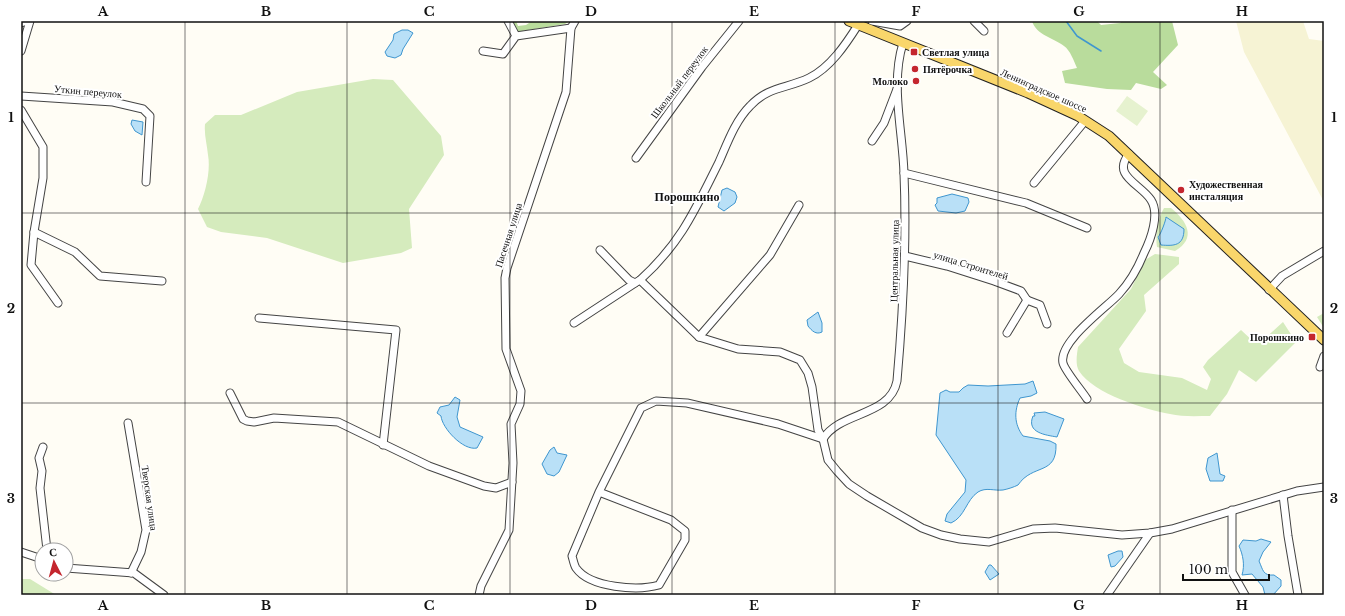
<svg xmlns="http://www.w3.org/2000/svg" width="1345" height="616" font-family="'Libre Baskerville',serif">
<rect width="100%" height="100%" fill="#fffdf5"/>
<polygon fill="#f6f3d4" points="1236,21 1303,21 1309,39 1324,41 1324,202 1244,52"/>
<g fill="#d5ebbd">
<path d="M373,79l20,1 48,56 3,19 -35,54 3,39 -11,5 -58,10 -76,-25 -46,-6 -14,-5 -9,-18c7,-14 13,-38 10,-54 -1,-11 -4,-20 -3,-31l10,-9h26l56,-23z"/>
<path d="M1164,208h7c16,13 26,30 4,43l-18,-4c-2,-11 1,-29 7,-39z"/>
<path d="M1155,254l24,3v7l-35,31 2,16 -27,38 5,14 15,9 43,6 25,12 4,-11 -8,-12 5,-7 33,-30 14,13 7,-2 21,-19 13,20 -40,40 -17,-12 -12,24 -17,22c-13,0 -28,1 -40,-2 -26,-5 -76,-20 -91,-43 -4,-7 -2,-17 -1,-24l53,-58 14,-29z"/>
<polygon points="1324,313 1324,328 1317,317"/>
<polygon points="21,579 30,579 56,595 21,595"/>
</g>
<g fill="#b9dc9c">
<polygon points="510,21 516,21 518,26 526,25 532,21 568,22 565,24 516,32"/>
<path d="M1032,21h65l4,4 19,-2 2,-2h50l6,24 -25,27 14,13 -6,4 -25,-6 -5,7 -24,-1 -42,-6 -3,-12 15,-3c-3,-7 -7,-18 -13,-22 -10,-8 -28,-11 -32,-25z"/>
</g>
<polygon fill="#e6f2cf" points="1127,96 1148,111 1137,126 1116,111"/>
<g fill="#b9e0f7" stroke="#3f96cf">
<polygon points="402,30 408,30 413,33 403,49 401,55 395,58 387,56 385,52 393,40 394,34"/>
<polygon points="132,120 143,122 142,135 135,131 131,124"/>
<polygon points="727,188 735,192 737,197 735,203 724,211 718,207 722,190"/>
<polygon points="952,194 968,198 969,202 965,211 956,213 938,211 935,205 937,203 937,198"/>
<path d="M1166,217l18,12c0,17 -10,17 -23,16l-3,-8c3,-3 8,-17 8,-20z"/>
<path d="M818,312l4,11v9c-6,3 -10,-1 -14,-6l-1,-6z"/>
<path d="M1033,381l4,12 -6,3 -11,2c-6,13 -6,26 3,38l27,5 6,3c1,32 -23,19 -38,41 -4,2 -10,4 -15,5 -9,1 -17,-3 -25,2 -12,8 -13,25 -27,31l-6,-2 2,-7 18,-22 1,-12 -30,-45 4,-42 6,-3 4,2h9l4,-4 5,-3 20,1 37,-2z"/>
<path d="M455,397l5,3 -3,17 3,10 23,10 -6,11c-14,3 -35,-20 -36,-32l-4,-3 3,-6 9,-2z"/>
<path d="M1045,412l19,7 -7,18c-11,-2 -31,-4 -24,-21h2l-1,-3z"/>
<polygon points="554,447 557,453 567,455 559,472 554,476 547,474 542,464 550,450"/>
<polygon points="1217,453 1220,474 1225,476 1223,481 1210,481 1206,469 1208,458"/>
<path d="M1261,539l10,3 -8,10 -4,9c4,9 4,15 15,14l7,5v6l-8,9h-8l-2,-8 -11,-13 -10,1c3,-10 1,-20 -3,-29l4,-6 13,1z"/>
<polygon points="1118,551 1122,551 1123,557 1115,566 1111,567 1108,555"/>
<polygon points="989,565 991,565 999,574 990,580 985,572"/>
</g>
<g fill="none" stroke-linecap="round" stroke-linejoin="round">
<polyline stroke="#3f96cf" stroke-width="1.5" points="1066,21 1077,36 1101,51"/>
<g stroke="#444" stroke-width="9">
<g id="minor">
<polyline points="508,21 516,36"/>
<polyline points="872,21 900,26 907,21"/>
<polyline points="974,21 984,31"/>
<polyline points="21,23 27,21"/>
<polyline points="21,51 30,21"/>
<polyline points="483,51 503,54 516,36 571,28"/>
<polyline points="21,96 113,102 143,109 150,116 146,182"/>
<polyline points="21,110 43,147 43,178 34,232 31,265 58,303"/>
<polyline points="872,141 884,123 897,89"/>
<polyline points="636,158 702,67 739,21"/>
<polyline points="904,173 1026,203 1087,228"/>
<polyline points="1034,183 1085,121"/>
<polyline points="34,232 75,252 100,276 162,281"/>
<polyline points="600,250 629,280 635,283 640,280 699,337 738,349 780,352 800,360 808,373 812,387 818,430 823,439 828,460 837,471 849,484 867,496 922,528 941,535 960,539 989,542 1033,529 1055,528 1122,535 1150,533 1172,529 1297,491 1324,487"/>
<polyline points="905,256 947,266 994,281 1021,291 1027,300"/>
<path d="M640,280c41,-37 55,-70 79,-118 8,-18 16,-41 31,-56 19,-20 36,-17 59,-28 21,-10 37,-34 49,-53"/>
<polyline points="1269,290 1282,276 1324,251"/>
<polyline points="1027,300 1040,305 1047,324"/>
<polyline points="259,318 396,330 383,445"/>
<polyline points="574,323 635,283"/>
<polyline points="1007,333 1027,300"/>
<polyline points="699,337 770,255 799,205"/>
<polyline points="1320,367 1324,356"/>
<polyline points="230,393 243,419 247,421 254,422 274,418 338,422 429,466 484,486 496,488 512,482"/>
<path d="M1087,399c-5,-8 -22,-28 -24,-36 -5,-21 43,-55 56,-69 11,-12 19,-26 25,-41 7,-14 16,-39 7,-53 -10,-16 -40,-24 -22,-46"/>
<polyline points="128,423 146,530 141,552 131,573"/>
<path d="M823,439c17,-28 67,-22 74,-58 6,-69 10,-138 7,-207 -1,-42 -14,-89 -1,-131"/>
<polyline points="43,447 39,458 42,471 40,488 47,550"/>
<path d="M599,492l72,28 14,11v9l-26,45c-21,6 -69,3 -83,-17 -2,-3 -3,-9 -4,-12l27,-64 42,-84 15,-7 31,2 91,21 45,15"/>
<polyline points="1283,495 1288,536 1298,595"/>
<polyline points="1232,510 1232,572 1245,595"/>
<polyline points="21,552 42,559"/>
<polyline points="66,568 134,573 164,595"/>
<polyline points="479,595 481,586 509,530 513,463 511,424 520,404 521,391 506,349 505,278 507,268 566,92 571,28 575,21"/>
<polyline points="1107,595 1150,533"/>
</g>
</g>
<g stroke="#222" stroke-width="11">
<polyline id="major" points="849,21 1028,93 1078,116 1109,136 1324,340"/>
</g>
<use href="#minor" stroke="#fff" stroke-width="7"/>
<use href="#major" stroke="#f9d66b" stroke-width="9"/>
</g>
<path fill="none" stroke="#111" stroke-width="1" stroke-opacity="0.55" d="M185,21v574M347,21v574M510,21v574M672,21v574M835,21v574M998,21v574M1160,21v574M21,213h1303M21,403h1303"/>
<g fill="#c4262e" stroke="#fff" stroke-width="1.5">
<rect x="910" y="48" width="8" height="8" rx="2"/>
<circle cx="915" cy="69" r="4"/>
<circle cx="916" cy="81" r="4"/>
<circle cx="1181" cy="190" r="4"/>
<rect x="1308" y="333" width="8" height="8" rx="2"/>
</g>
<g text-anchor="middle" stroke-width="4" stroke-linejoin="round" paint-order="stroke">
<g font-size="10" font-weight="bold" fill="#111" stroke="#fff" text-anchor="start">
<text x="922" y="56">Светлая улица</text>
<text x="923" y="73">Пятёрочка</text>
<text x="908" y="85" text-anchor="end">Молоко</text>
<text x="1189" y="188">Художественная<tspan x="1189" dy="12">инсталяция</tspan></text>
<text x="1304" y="341" text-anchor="end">Порошкино</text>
</g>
<g font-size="10" fill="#111" stroke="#fff">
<text transform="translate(679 82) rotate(-53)" y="4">Школьный переулок</text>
<text transform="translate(1044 90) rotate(24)" y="4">Ленинградское шоссе</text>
<text transform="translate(88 91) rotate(5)" y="4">Уткин переулок</text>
<text transform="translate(508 235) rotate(-72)" y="4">Пасечная улица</text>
<text transform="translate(894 261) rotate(-89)" y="4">Центральная улица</text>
<text transform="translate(971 265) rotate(17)" y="4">улица Строителей</text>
<text transform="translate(150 498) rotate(82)" y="4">Тверская улица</text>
</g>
<g font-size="12" font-weight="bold" fill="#111" stroke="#fff">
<text x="687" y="201">Порошкино</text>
</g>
</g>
<rect width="1345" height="616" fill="none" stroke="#ffffff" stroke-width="44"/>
<g transform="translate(54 562) rotate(354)"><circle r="19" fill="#ffffff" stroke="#a0a0a0"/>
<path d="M0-3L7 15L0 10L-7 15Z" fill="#c4262e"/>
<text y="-6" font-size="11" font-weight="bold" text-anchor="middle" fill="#111111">С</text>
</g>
<path d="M1183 574v6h86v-6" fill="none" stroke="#111111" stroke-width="2"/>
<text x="1189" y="574" font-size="12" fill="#111111" stroke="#ffffff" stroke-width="3" paint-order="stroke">100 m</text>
<rect x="22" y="22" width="1301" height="572" fill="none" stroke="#111" stroke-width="1.5"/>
<g font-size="13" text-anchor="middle" font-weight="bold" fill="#111">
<text x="103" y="16">A</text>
<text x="266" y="16">B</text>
<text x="429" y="16">C</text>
<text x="591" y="16">D</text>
<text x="754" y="16">E</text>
<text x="916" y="16">F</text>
<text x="1079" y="16">G</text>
<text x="1242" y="16">H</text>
<text x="11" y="122">1</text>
<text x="1334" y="122">1</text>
<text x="11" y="313">2</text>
<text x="1334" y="313">2</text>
<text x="11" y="503">3</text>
<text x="1334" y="503">3</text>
<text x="103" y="610">A</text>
<text x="266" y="610">B</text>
<text x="429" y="610">C</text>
<text x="591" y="610">D</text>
<text x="754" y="610">E</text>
<text x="916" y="610">F</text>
<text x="1079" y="610">G</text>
<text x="1242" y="610">H</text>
</g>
</svg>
